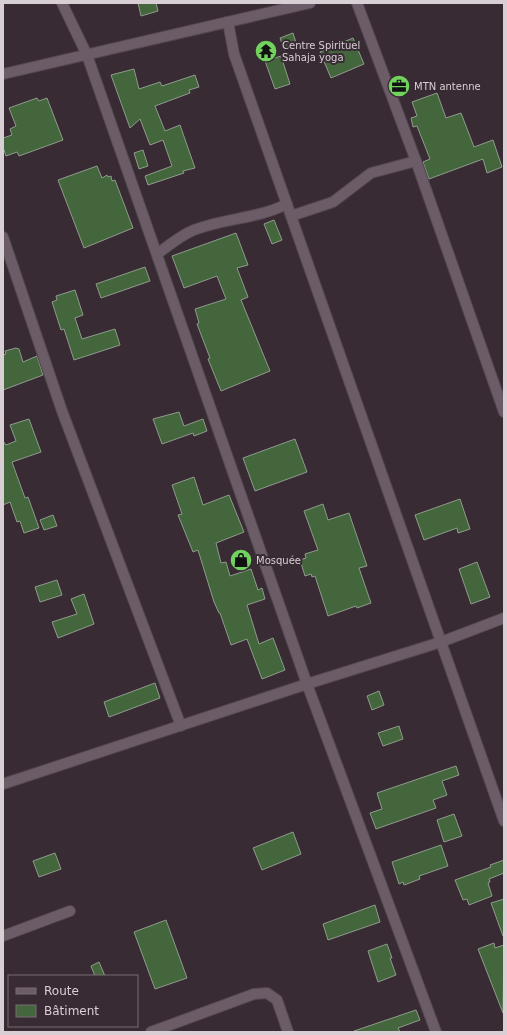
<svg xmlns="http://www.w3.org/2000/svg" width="507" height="1035" font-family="'DejaVu Sans',sans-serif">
<rect width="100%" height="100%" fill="#382b34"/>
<g fill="#44663d" stroke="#8f9b8c">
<polygon points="138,3 156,3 158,11 141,16"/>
<polygon points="293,33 297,46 284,50 280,38"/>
<polygon points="353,38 364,64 331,78 320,52"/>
<polygon points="281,56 290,84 275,89 265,61"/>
<polygon points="134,69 139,89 160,82 162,86 195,75 199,87 189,90 190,93 155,106 165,131 180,125 195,168 183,171 184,173 148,185 145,176 172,166 163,140 150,145 140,119 130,128 111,75"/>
<polygon points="437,93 446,118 461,113 474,147 493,140 502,167 487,173 483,159 429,179 423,162 430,159 417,126 413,127 411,118 417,116 412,102"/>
<polygon points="37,98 39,101 47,98 63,140 19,156 17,152 6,156 3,147 3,138 12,135 10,129 16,126 9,108"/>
<polygon points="143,150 148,166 139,169 134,153"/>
<polygon points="97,166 102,178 107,175 108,177 111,176 112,181 115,180 133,228 84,248 58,180"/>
<polygon points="274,220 282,240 272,244 264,224"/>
<polygon points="236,233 248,265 237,268 248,297 241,300 270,371 221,391 208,359 210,358 197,324 199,323 195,309 226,299 217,276 184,288 172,256"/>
<polygon points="145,267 150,281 101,298 96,284"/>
<polygon points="75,290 83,315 75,318 82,339 115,329 120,345 74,360 64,329 61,330 52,302 57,300 56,296"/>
<polygon points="16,348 19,349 23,362 37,356 43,375 3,390 3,355 6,354 5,351"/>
<polygon points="179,412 184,426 203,419 207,431 194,436 193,433 162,444 153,419"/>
<polygon points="29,419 41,452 12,462 25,498 28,497 39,528 24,533 20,521 17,522 10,502 3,505 3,441 6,445 16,441 10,425"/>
<polygon points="295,439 307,472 255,491 243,458"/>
<polygon points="194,477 203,505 229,495 244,532 216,543 221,563 226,562 230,576 251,569 258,590 262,588 265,599 247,605 259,644 273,638 285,670 262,679 247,639 231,645 220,613 219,613 214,602 198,550 193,552 178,515 182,514 172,485"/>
<polygon points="460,499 470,529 458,533 457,528 424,540 415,515"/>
<polygon points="323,504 328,520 349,513 367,566 359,568 371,603 357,608 356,606 328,616 315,576 312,577 311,574 305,576 300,560 306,558 305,554 318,550 304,511"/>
<polygon points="53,515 57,526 44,530 40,520"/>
<polygon points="477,562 490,597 471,604 459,569"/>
<polygon points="57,580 62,595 40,602 35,587"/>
<polygon points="84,594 94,624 58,638 52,622 77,614 71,599"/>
<polygon points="155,683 160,698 109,717 104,702"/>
<polygon points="379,691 384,705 372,710 367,696"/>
<polygon points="399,726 403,739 383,746 378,733"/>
<polygon points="456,766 459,775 442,781 447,795 433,800 436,808 376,829 370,813 382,809 377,793"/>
<polygon points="454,814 462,836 444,842 437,820"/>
<polygon points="293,832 301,854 262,870 253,848"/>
<polygon points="441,845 448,866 419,876 420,879 404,885 403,882 399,884 392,862"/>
<polygon points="55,853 61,869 39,877 33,861"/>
<polygon points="504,860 504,873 489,879 490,882 488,883 492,896 469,905 467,899 463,900 455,880 491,867 490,865"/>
<polygon points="504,899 504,936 503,936 491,903"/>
<polygon points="375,905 380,922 328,940 323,924"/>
<polygon points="166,920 187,978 155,989 134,932"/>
<polygon points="494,943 495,948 504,945 503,1013 478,949"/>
<polygon points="387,944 392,958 390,958 396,975 378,982 368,951"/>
<polygon points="99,962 105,976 95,976 91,966"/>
<polygon points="416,1010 420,1020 398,1028 400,1032 354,1032 354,1031"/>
</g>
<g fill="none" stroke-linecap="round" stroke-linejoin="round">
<g stroke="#534850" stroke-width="12">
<g id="minor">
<polyline points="62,3 87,55 307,684 441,642 504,618"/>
<polyline points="357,3 416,161"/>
<polyline points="228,22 234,54 504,821"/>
<polyline points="3,74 310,3"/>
<polyline points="291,216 333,202 371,173 416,161 504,412"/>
<polyline points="3,237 62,411 181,726"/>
<path d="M157,254c11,-8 24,-19 37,-24 30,-12 63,-11 93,-26"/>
<polyline points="3,784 307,684 436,1032"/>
<polyline points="3,936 70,911"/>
<polyline points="151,1032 254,994 267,993 277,1000 288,1032"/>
</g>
</g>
<use href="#minor" stroke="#6c5c67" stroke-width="10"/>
</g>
<defs>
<g id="temple-disc" transform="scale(1.15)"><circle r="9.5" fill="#71d25e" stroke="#382b34"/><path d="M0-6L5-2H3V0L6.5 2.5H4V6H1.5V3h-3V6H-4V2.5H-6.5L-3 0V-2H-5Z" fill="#111"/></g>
<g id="office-disc" transform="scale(1.15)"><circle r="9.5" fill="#71d25e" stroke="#382b34"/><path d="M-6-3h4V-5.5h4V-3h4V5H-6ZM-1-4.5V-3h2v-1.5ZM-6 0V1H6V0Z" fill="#111"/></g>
<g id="shop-disc" transform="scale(1.15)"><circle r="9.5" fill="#71d25e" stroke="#382b34"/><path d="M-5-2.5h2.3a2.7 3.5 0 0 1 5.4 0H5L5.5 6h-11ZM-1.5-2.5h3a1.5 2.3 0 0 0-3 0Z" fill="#111"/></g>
</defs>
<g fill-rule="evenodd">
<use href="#temple-disc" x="266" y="51"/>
<use href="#office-disc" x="399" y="86"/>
<use href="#shop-disc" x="241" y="560"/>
</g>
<g text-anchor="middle" stroke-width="4" stroke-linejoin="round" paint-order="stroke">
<g font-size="10" fill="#d8cfd5" stroke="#382b34" text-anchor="start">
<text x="282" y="49">Centre Spirituel<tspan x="282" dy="12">Sahaja yoga</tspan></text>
<text x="414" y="90">MTN antenne</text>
<text x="256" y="564">Mosquée</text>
</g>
</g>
<rect width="507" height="1035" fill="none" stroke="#d8cfd5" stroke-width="8"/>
<rect x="8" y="975" width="130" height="52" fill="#382b34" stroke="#786d74"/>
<rect x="16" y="988" width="20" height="6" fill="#6c5c67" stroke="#786d74"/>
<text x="44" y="995" font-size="12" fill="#d8cfd5">Route</text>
<rect x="16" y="1005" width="20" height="12" fill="#44663d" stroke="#786d74"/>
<text x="44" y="1015" font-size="12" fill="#d8cfd5">Bâtiment</text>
</svg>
